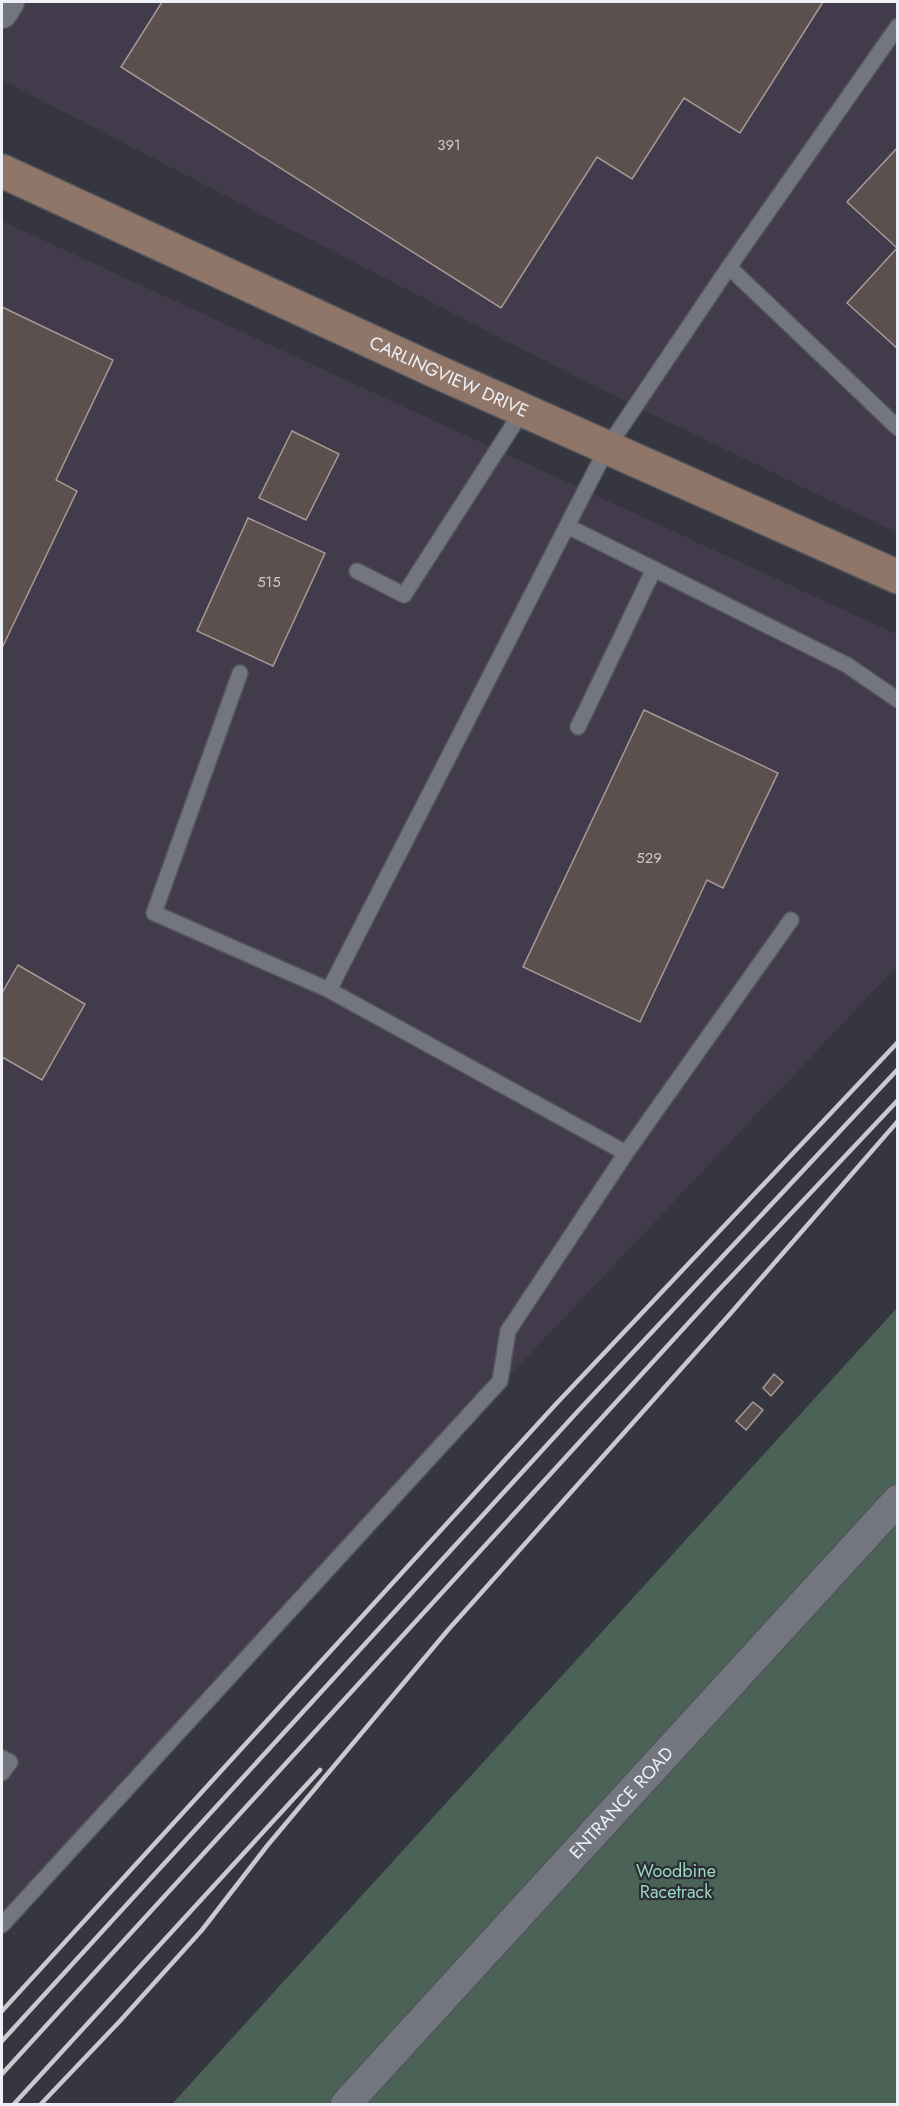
<svg xmlns="http://www.w3.org/2000/svg" width="899" height="2106" font-family="Jost,sans-serif">
<rect width="100%" height="100%" fill="#35363f"/>
<g fill="#423b4c">
<polygon points="2,2 897,2 897,533 574,376 2,80"/>
<polygon points="2,221 898,635 897,966 2,1912"/>
</g>
<polygon fill="#4b6257" points="897,1308 897,2104 172,2104"/>
<g fill="#5c504e" stroke="#a69996" stroke-width="1.5">
<polygon points="162,2 823,2 740,133 684,98 632,179 597,157 501,308 121,67"/>
<polygon points="898,147 898,349 847,303 897,248 847,202"/>
<polygon points="2,307 113,360 56,480 77,491 2,648"/>
<polygon points="292,431 339,454 306,520 259,498"/>
<polygon points="248,518 325,553 273,666 197,631"/>
<polygon points="644,710 778,773 723,888 707,880 640,1022 523,967"/>
<polygon points="18,965 85,1004 42,1080 2,1057 2,993"/>
<polygon points="774,1374 783,1382 771,1396 763,1388"/>
<polygon points="753,1402 763,1410 746,1430 736,1421"/>
</g>
<g fill="none" stroke-linecap="round" stroke-linejoin="round">
<g stroke="#53555c" stroke-width="18">
<g id="lane">
<polyline points="729,267 898,428"/>
<polyline points="567,526 847,665 898,700"/>
<polyline points="357,571 404,595 523,410"/>
<polyline points="240,673 154,913 329,990 607,448 729,267 898,26"/>
<polyline points="578,727 654,569"/>
<polyline points="329,990 626,1153 791,920"/>
<polyline points="2,1758 10,1762 2,1773"/>
<polyline points="2,1925 500,1381 508,1331 626,1153"/>
</g>
</g>
<g stroke="#53555c" stroke-width="33">
<g id="street">
<polyline points="2,13 9,2"/>
<path id="s1" d="M346,2104l552,-604"/>
</g>
</g>
<g stroke="#53555c" stroke-width="36">
<g id="secondary">
<path id="s2" d="M2,171l431,199 465,207"/>
</g>
</g>
<use href="#lane" stroke="#73757f" stroke-width="15"/>
<use href="#street" stroke="#73757f" stroke-width="30"/>
<use href="#secondary" stroke="#8f7669" stroke-width="33"/>
<g stroke="#c9cad0" stroke-width="4.5">
<polyline points="2,2011 556,1404 898,1042"/>
<polyline points="2,2041 579,1410 898,1069"/>
<polyline points="2,2074 715,1294 898,1100"/>
<polyline points="14,2104 320,1770"/>
<polyline points="41,2104 120,2021 202,1930 267,1846 448,1630 730,1314 898,1121"/>
</g>
</g>
<g text-anchor="middle" stroke-width="4.5" stroke-linejoin="round" paint-order="stroke">
<g font-size="15" fill="#cac8cc">
<text x="449" y="150">391</text>
<text x="269" y="587">515</text>
<text x="649" y="863">529</text>
</g>
<g font-size="18" fill="#eff0f6" stroke="#2b2c35">
<text dy="6" stroke="none"><textPath href="#s2" startOffset="492">CARLINGVIEW DRIVE</textPath></text>
<text dy="6" stroke="none"><textPath href="#s1" startOffset="408">ENTRANCE ROAD</textPath></text>
</g>
<g font-size="18" fill="#9bd7bc" stroke="#2b2c35">
<text x="676" y="1877">Woodbine<tspan x="676" dy="21">Racetrack</tspan></text>
</g>
</g>
<rect width="899" height="2106" fill="none" stroke="#eff0f6" stroke-width="6"/>
</svg>
